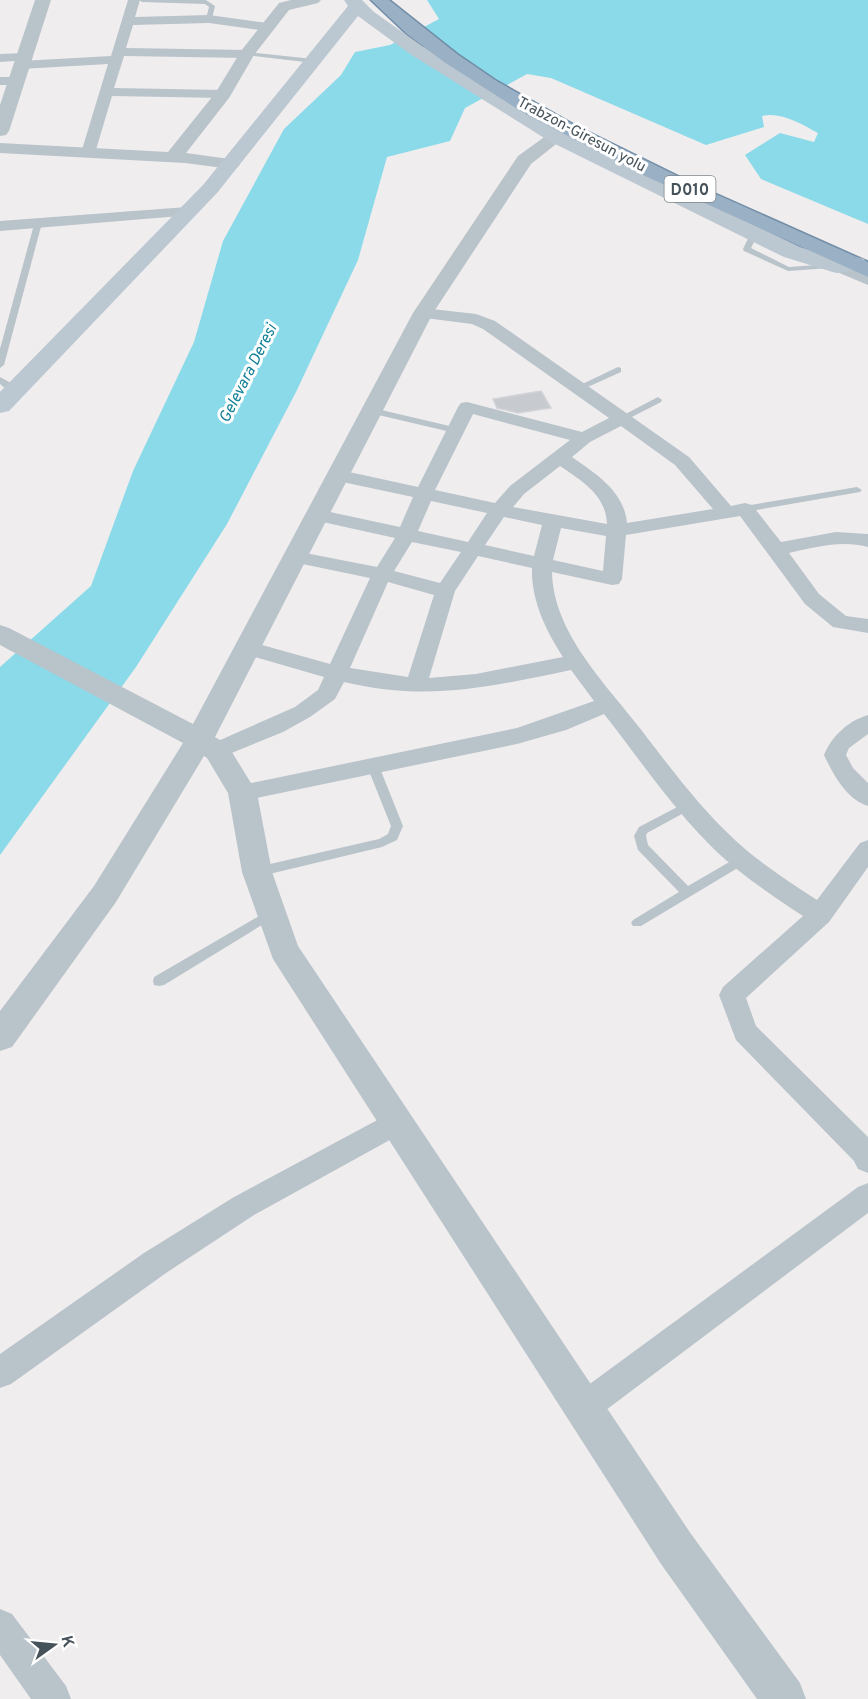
<svg xmlns="http://www.w3.org/2000/svg" width="868" height="1699" font-family="Overpass,sans-serif">
<rect width="100%" height="100%" fill="#f0edee"/>
<path fill="#8adae9" d="M427,0h441v224l-107,-45 -16,-24 35,-22 34,9 4,-9c-16,-9 -38,-22 -56,-17l2,11 -58,18 -155,-67 -24,-4 -62,34 -15,33 -63,16 -29,103 -62,132 -69,132 -91,143 -136,188v-188l91,-81 42,-115 61,-129 29,-101 61,-112 57,-54 14,-23 35,-7 49,-26z"/>
<polygon fill="#c7cbd0" stroke="#d2d4d9" stroke-width="1.5" points="541,391 551,408 518,413 497,408 493,399"/>
<g fill="none" stroke-linecap="round" stroke-linejoin="round">
<g stroke="#718da7" stroke-width="3">
<polygon id="trunk" points="371,0 389,0 457,54 495,80 576,126 700,187 868,262 868,277 645,176 522,112 444,62 407,34"/>
</g>
<g fill="#b9c3ca" fill-rule="evenodd">
<polygon points="139,0 206,0 215,6 212,19 209,21 206,19 209,7 205,4 142,2"/>
<polygon points="247,52 313,59 316,61 313,63 245,55 244,54"/>
<polygon points="35,221 42,223 4,365 0,368 0,349"/>
<polygon points="751,232 758,234 751,248 789,267 830,264 834,266 830,268 788,271 744,251 743,249"/>
<polygon points="618,367 621,368 621,372 581,390 578,391 574,388"/>
<polygon points="0,377 22,389 18,392 6,389 0,384"/>
<polygon points="658,397 662,400 661,402 624,421 621,422 616,419"/>
<polygon points="373,408 458,428 460,430 455,433 370,413 370,409"/>
<polygon points="857,487 862,490 860,492 745,512 740,509 745,506"/>
<polygon points="373,762 379,766 403,826 397,840 382,847 257,877 253,875 251,872 253,869 257,867 379,839 388,834 391,826 367,766"/>
<polygon points="687,802 691,803 693,806 691,809 647,833 646,836 648,845 688,886 738,857 746,857 748,860 746,863 641,926 633,926 631,923 633,920 679,892 638,850 634,836 639,827"/>
<polygon points="271,909 275,911 277,914 275,917 164,985 159,986 154,985 153,981 154,977"/>
</g>
<g fill="#b9c3ca" fill-rule="evenodd">
<polygon points="128,0 140,0 135,17 209,15 267,23 273,27 267,31 209,23 133,25 126,48 247,50 253,54 247,58 124,56 114,88 223,90 230,94 223,98 112,96 95,153 88,157 83,156 81,153 108,64 21,69 14,65 21,61 111,56"/>
<polygon points="24,53 29,54 31,57 29,60 0,62 0,54"/>
<polygon points="0,77 17,77 24,81 17,85 0,85"/>
<polygon points="187,207 195,212 192,215 0,231 0,221"/>
<polygon points="836,261 868,274 868,285 830,269 828,266"/>
<path d="M423,308l53,6 19,7 194,136 42,49 14,-3 7,2 29,37 55,-10 32,2v13c-27,-7 -52,0 -79,6l30,41 27,22 22,3v14l-35,-6 -28,-23 -65,-88 -114,19 -4,44 -3,5 -7,1 -60,-13c1,60 53,111 87,155 30,39 60,80 97,114 25,23 53,41 81,59l43,-57 8,-3v27l-39,55 -83,76 10,28 112,111v36l-10,-4 -4,-8 -118,-121 -17,-45 4,-8 80,-71c-30,-20 -59,-39 -85,-63 -43,-41 -77,-92 -114,-139l-38,16 -49,14 -275,57 -8,-2 -4,-6 4,-6 8,-2 275,-57 77,-27 -23,-31c-82,17 -144,32 -227,12l-9,17 -25,18 -27,15 -66,27 -8,-2 -3,-6 3,-6 86,-38 23,-17 6,-13 -83,-24 -4,-5 4,-5 7,-2 82,23 40,-86 -82,-17 -3,-4 3,-4 7,-2 82,16 18,-29 -86,-19 -3,-4 3,-4 7,-2 84,18 13,-30 -80,-17 -2,-4 2,-4 7,-2 78,17 40,-80 3,-4 6,-1 115,30 27,-14 -126,-89 -11,-5 -55,-7 -2,-4 2,-4zM473,414l97,26 -60,46 -15,17 -60,-13zM621,426l54,39 38,44 -86,14c-3,-32 -31,-49 -55,-66l18,-15zM560,466c22,15 46,29 47,58l-94,-17 11,-13zM431,501l56,12 -19,29 -50,-11zM504,517l38,8 -8,31 -49,-11zM561,528l45,8 -3,35 -50,-11zM412,542l49,10 -21,31 -46,-12zM478,556l54,12c-1,32 14,63 31,89l-87,17 -47,4 26,-87zM388,582l46,13 -26,82 -58,-9z"/>
<path d="M868,715v19l-19,14 -3,7 7,13 15,15v23c-22,-7 -35,-32 -44,-51 8,-19 24,-34 44,-40z"/>
<polygon points="396,1110 406,1113 410,1122 406,1131 254,1215 166,1273 11,1384 0,1388 0,1354 144,1253 234,1197"/>
<polygon points="868,1183 868,1213 594,1419 583,1424 572,1419 567,1408 572,1397 858,1187"/>
<polygon points="0,1609 12,1614 66,1686 71,1699 31,1699 0,1655"/>
</g>
<g fill="#b9c3ca" fill-rule="evenodd">
<polygon points="35,0 51,0 9,131 6,135 0,136 0,105"/>
<polygon points="291,0 321,0 318,3 289,10 254,55 229,98 186,153 237,160 240,164 237,168 231,169 185,163 0,153 0,143 168,152 216,92 241,51 279,3"/>
<polygon points="556,132 562,133 565,137 531,164 433,313 215,737 227,744 257,793 272,872 298,946 691,1534 800,1683 806,1699 757,1699 661,1564 273,959 242,872 228,793 207,758 204,756 116,902 12,1047 0,1051 0,1011 94,886 183,743 0,645 0,625 9,628 193,724 413,313 518,156 550,133"/>
</g>
<polygon fill="#bbc7d1" fill-rule="evenodd" points="344,0 362,0 374,12 422,46 563,133 800,247 837,259 856,257 864,259 867,264 864,269 836,273 784,257 549,141 410,54 358,16 217,193 9,411 0,413 0,392 203,185 348,6"/>
<use href="#trunk" fill="#9ab0c4" fill-rule="evenodd"/>
</g>
<g text-anchor="middle" stroke-width="6" stroke-linejoin="round" paint-order="stroke">
<g font-size="15" fill="#46525a" stroke="#fff">
<text transform="translate(582 134) rotate(28)" y="5">Trabzon-Giresun yolu</text>
</g>
<rect fill="#fff" stroke="#7e868c" stroke-width="1.5" x="664.5" y="176" width="51" height="26" rx="4.5"/>
<g font-size="16" font-weight="bold" fill="#46525a">
<text x="690" y="195">D010</text>
</g>
<g font-size="16" font-style="italic" fill="#0f7f95" stroke="#fff">
<text transform="translate(247 373) rotate(-63)" y="6">Gelevara Deresi</text>
</g>
</g>
<g transform="translate(54 1645) rotate(75)" stroke="#ffffff" stroke-width="4.5" paint-order="stroke">
<path d="M0-4.5L10 22L0 15L-10 22Z" fill="#46525a"/>
<text y="-9" font-size="16" font-weight="bold" text-anchor="middle" fill="#46525a">K</text>
</g>
</svg>
